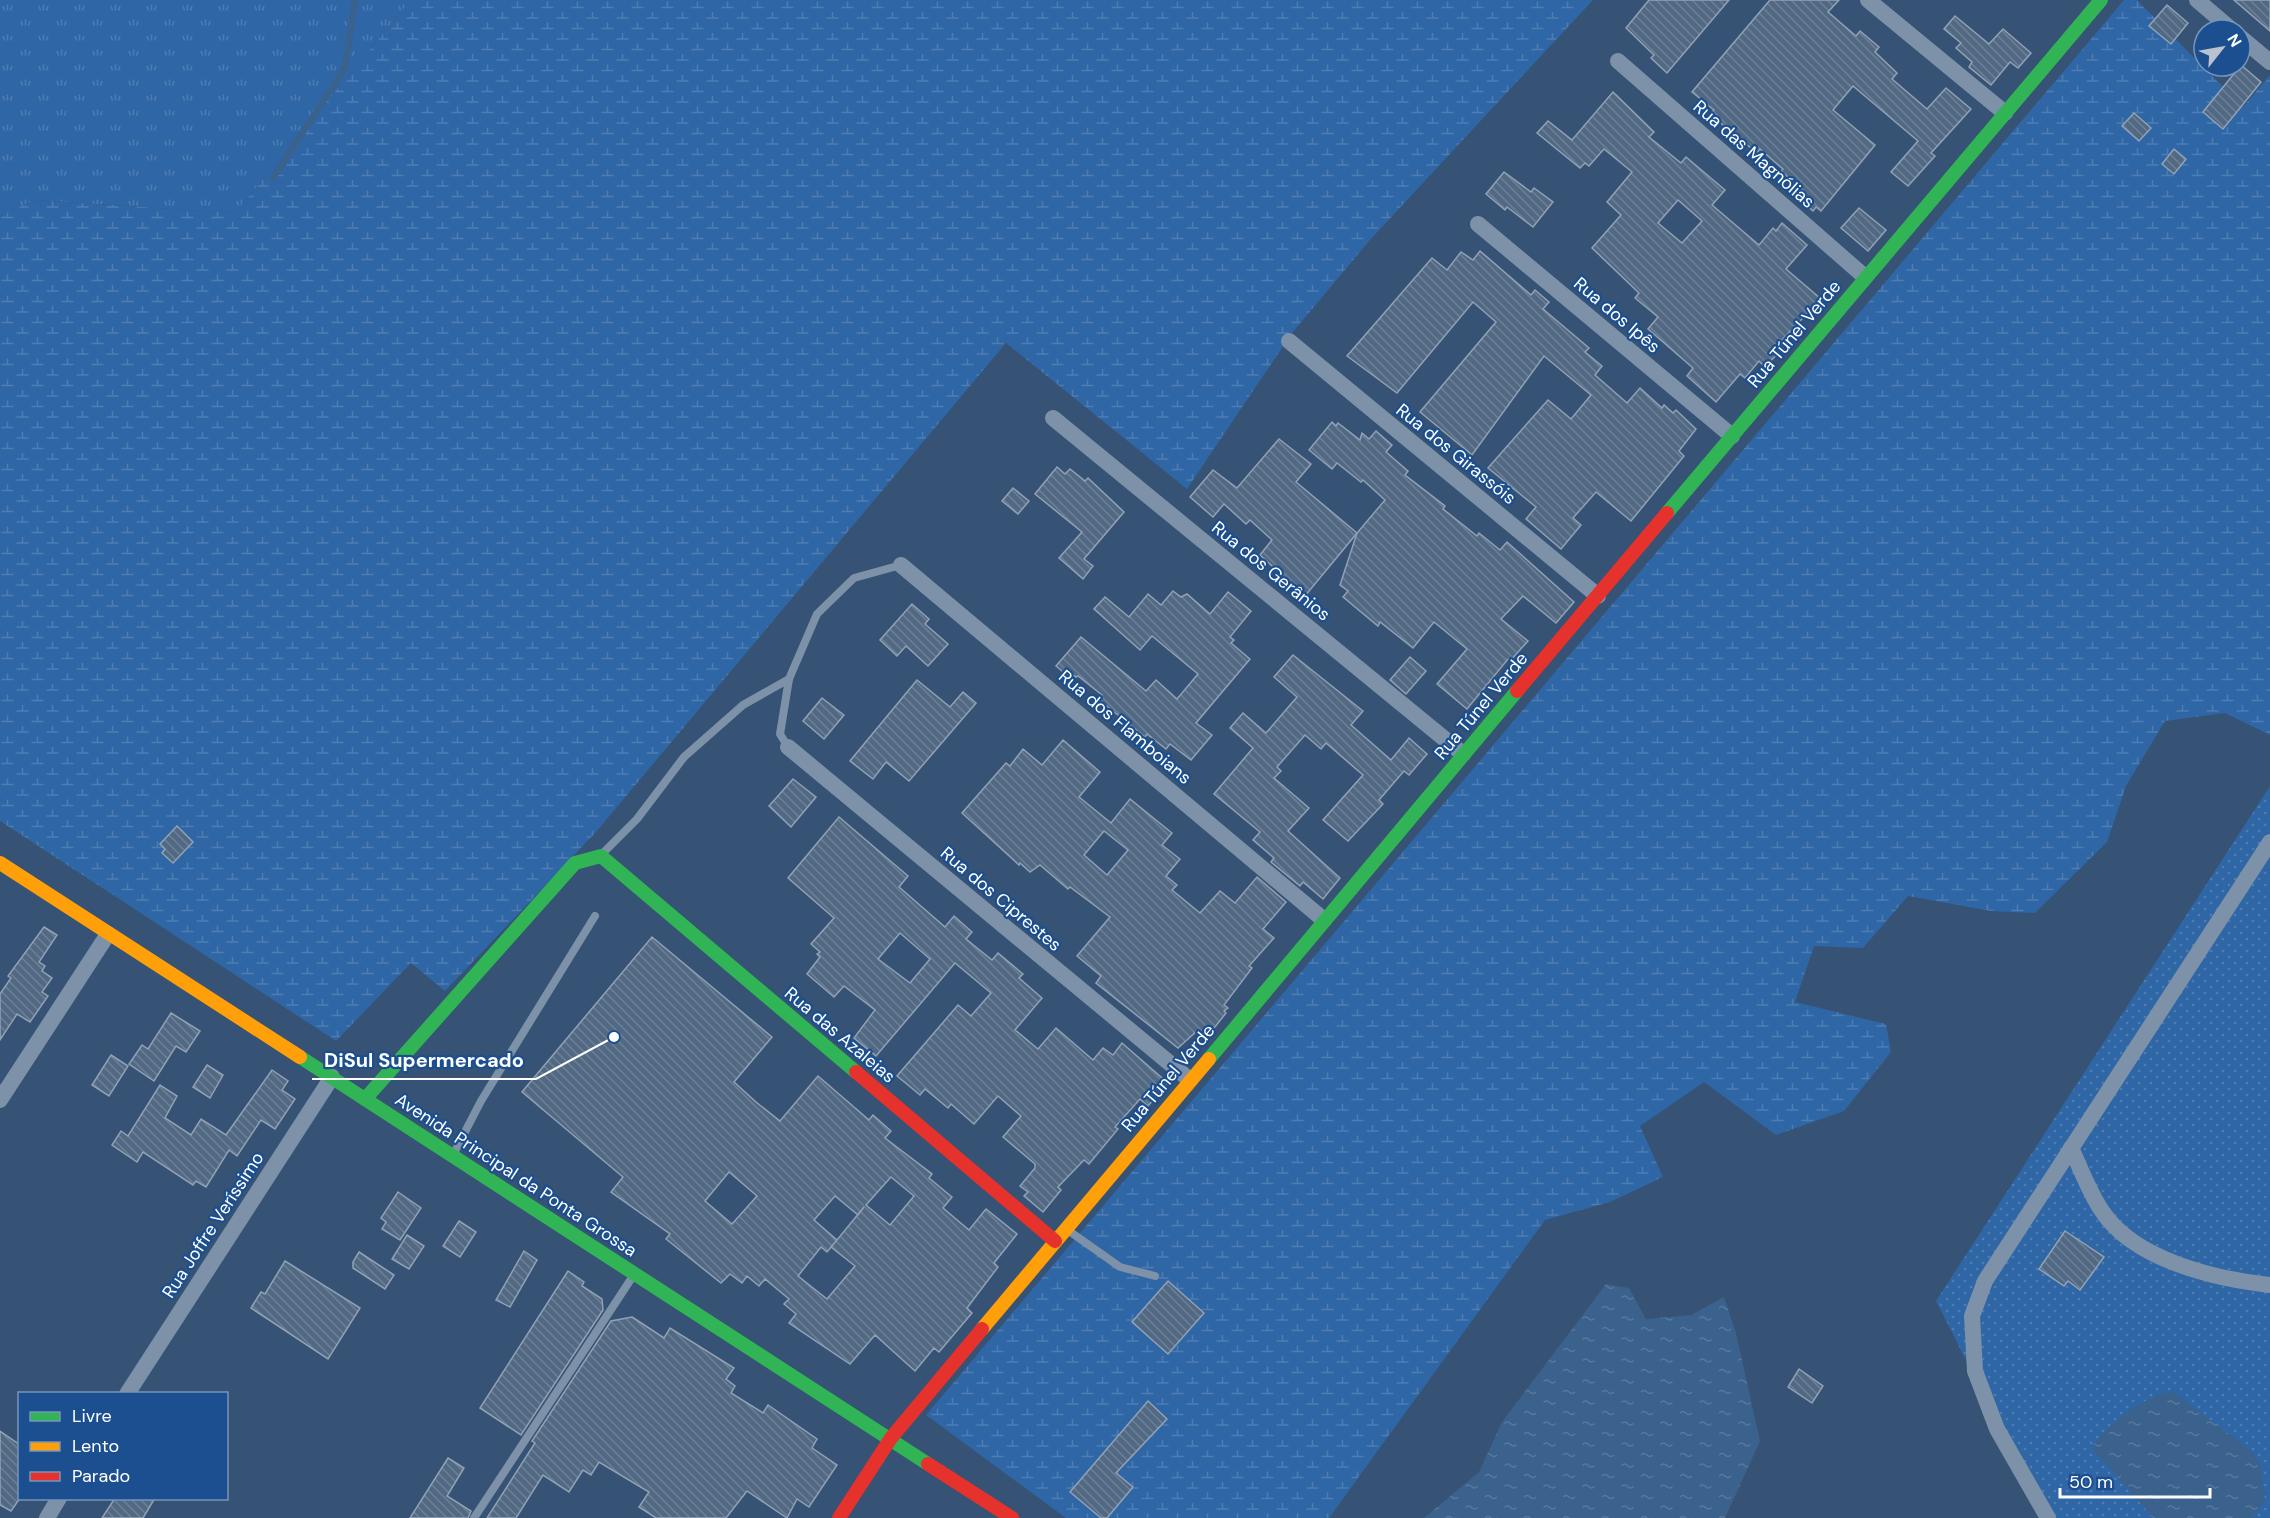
<svg xmlns="http://www.w3.org/2000/svg" width="2270" height="1518" font-family="'DM Sans',sans-serif">
<defs>
<pattern id="grass-tufts" width="24" height="20" patternUnits="userSpaceOnUse" patternTransform="scale(1.5)"><rect width="24" height="20" fill="#2f66a5"/><path d="M3 7l-1-3M5 7V3M7 7l1-3M15 17l-1-3M17 17v-4M19 17l1-3" fill="none" stroke="#4e7db2"/></pattern>
<pattern id="wetland-marsh" width="20" height="14" patternUnits="userSpaceOnUse" patternTransform="scale(1.5)"><rect width="20" height="14" fill="#2f66a5"/><path d="M1 5h8M5 5V1M11 12h8M15 12V8" fill="none" stroke="#4e7db2"/></pattern>
<pattern id="park-dots" width="8" height="8" patternUnits="userSpaceOnUse" patternTransform="scale(1.5)"><rect width="8" height="8" fill="#2f66a5"/><path d="M2 2h.1M6 6h.1" fill="none" stroke="#4e7db2" stroke-width="1.8" stroke-linecap="round"/></pattern>
<pattern id="water-ripples" width="26" height="14" patternUnits="userSpaceOnUse" patternTransform="scale(1.5)"><rect width="26" height="14" fill="#3b618d"/><path d="M2 4q2-2 4 0t4 0M15 11q2-2 4 0t4 0" fill="none" stroke="#58799e"/></pattern>
<pattern id="building-back-hatch" width="6" height="6" patternUnits="userSpaceOnUse" patternTransform="scale(1.5)"><rect width="6" height="6" fill="#526984"/><path d="M-1 5l2 2M0 0l6 6M5-1l2 2" fill="none" stroke="#6c8096"/></pattern>
</defs>
<rect width="100%" height="100%" fill="#365274"/>
<polygon fill="url(#grass-tufts)" points="0,0 411,0 235,213 35,200 0,216"/>
<g fill="url(#wetland-marsh)">
<polygon points="411,0 1593,0 1370,240 1292,333 1187,489 1006,343 596,832 445,991 411,963 336,1041 0,821 0,216 35,200 235,213"/>
<polygon points="2124,0 2137,0 2243,107 2270,75 2270,735 2225,713 2165,721 2126,786 2107,842 2035,913 1991,911 1908,896 1863,948 1814,946 1795,1002 1886,1024 1891,1052 1844,1111 1776,1135 1704,1082 1640,1126 1663,1177 1610,1202 1545,1220 1329,1518 1066,1518 926,1415"/>
</g>
<polygon fill="url(#park-dots)" points="2270,786 2270,1518 2046,1518 1936,1301"/>
<g fill="url(#water-ripples)">
<polygon points="1606,1284 1629,1288 1646,1319 1691,1315 1724,1297 1736,1333 1760,1441 1725,1518 1424,1518 1479,1472 1502,1422"/>
<path d="M2172,1391l78,59 10,14 5,35 -12,19h-100l-61,-70c16,-26 50,-50 80,-57z"/>
</g>
<g fill="none" stroke-linecap="round" stroke-linejoin="round">
<polyline stroke="#3b618d" stroke-width="6" points="273,178 345,68 355,0"/>
</g>
<g fill="url(#building-back-hatch)" stroke="#92a2b6" stroke-width="1.5" fill-rule="evenodd">
<polygon points="1649,0 1729,0 1667,73 1651,58 1654,55 1626,28"/>
<polygon points="1770,0 1839,0 1828,12 1856,36 1860,31 1879,47 1875,52 1897,73 1892,79 1927,109 1946,88 1971,109 1931,153 1935,156 1908,186 1891,172 1918,141 1853,86 1833,110 1875,145 1821,211 1816,207 1813,211 1798,198 1804,191 1781,171 1783,169 1760,149 1757,153 1724,126 1710,114 1714,110 1692,92"/>
<polygon points="2234,0 2270,0 2270,31"/>
<polygon points="2167,5 2188,23 2171,44 2149,26"/>
<polygon points="1955,16 1989,44 2003,29 2031,53 2018,68 2010,62 1991,85 1969,67 1972,62 1956,48 1961,43 1944,29"/>
<polygon points="2241,65 2261,82 2223,129 2203,112"/>
<path d="M1613,92l41,40 -5,5 32,26 5,-6 39,33 -13,15 47,40 14,-17 3,3 6,-8 25,22 -21,24 35,30 -43,45 5,4 -18,19 -6,-6 -14,17 -5,-4 -24,28 -29,-26 6,-8 -45,-39 10,-12 -23,-19 4,-5 -47,-45 29,-33 -14,-13 25,-30 -28,-23 -15,17 -4,-3 -5,5 -43,-35 11,-12 24,19zM1678,200l24,21 -20,22 -24,-20z"/>
<polygon points="2134,113 2151,128 2139,141 2122,126"/>
<polygon points="2174,149 2186,159 2174,174 2162,164"/>
<polygon points="1504,172 1531,192 1534,188 1553,202 1533,227 1507,207 1505,210 1486,194"/>
<polygon points="1859,208 1886,230 1868,251 1841,228"/>
<polygon points="1480,251 1531,295 1535,290 1549,302 1543,309 1589,348 1585,352 1602,366 1595,375 1627,403 1640,388 1662,408 1664,405 1673,413 1676,410 1696,429 1679,451 1684,456 1631,521 1596,492 1573,518 1581,525 1561,549 1526,519 1536,507 1488,468 1548,400 1571,419 1591,395 1544,356 1472,455 1420,412 1496,322 1473,302 1397,393 1347,356 1432,258 1447,270 1461,252 1473,260"/>
<polygon points="1332,422 1336,426 1338,423 1360,440 1362,433 1369,439 1376,431 1392,445 1386,452 1408,471 1405,475 1445,506 1443,509 1477,536 1479,533 1500,550 1507,542 1574,602 1556,623 1523,596 1501,619 1528,641 1510,661 1508,659 1467,709 1437,684 1467,649 1434,622 1413,648 1380,622 1378,626 1343,597 1348,591 1340,585 1357,533 1385,500 1363,480 1361,482 1337,463 1332,469 1309,450"/>
<polygon points="1279,439 1311,464 1296,482 1357,533 1305,596 1260,555 1272,540 1250,520 1246,524 1224,504 1213,517 1190,497 1213,470 1237,488"/>
<polygon points="1057,467 1065,474 1070,469 1085,481 1088,478 1124,512 1084,559 1093,566 1083,579 1059,558 1082,532 1035,494"/>
<polygon points="1013,488 1029,501 1018,514 1002,501"/>
<polygon points="1173,591 1181,597 1187,594 1210,614 1228,592 1251,611 1230,637 1234,640 1231,643 1250,659 1196,723 1212,735 1191,760 1170,744 1166,749 1147,734 1145,737 1098,699 1102,695 1078,676 1076,677 1071,673 1068,676 1056,666 1081,637 1146,691 1156,680 1177,699 1198,674 1152,636 1140,650 1094,609 1105,597 1129,617 1148,594 1161,605"/>
<polygon points="912,604 929,619 925,624 948,644 928,666 906,646 897,656 880,640"/>
<polygon points="1293,655 1363,711 1351,725 1391,760 1409,738 1427,754 1409,775 1404,771 1379,800 1383,804 1348,841 1323,820 1363,775 1326,743 1321,749 1305,735 1277,767 1281,771 1274,778 1309,808 1288,831 1340,878 1323,899 1303,882 1300,886 1271,862 1274,858 1253,840 1260,832 1214,794 1253,748 1230,728 1243,713 1266,733 1297,697 1274,677"/>
<polygon points="1410,657 1426,671 1406,694 1390,680"/>
<polygon points="917,680 950,707 963,692 976,703 909,781 886,762 873,779 850,761"/>
<polygon points="822,698 844,715 824,739 803,721"/>
<path d="M1063,740l37,32 -21,25 32,26 19,-24 42,34 -10,12 18,14 -14,17 11,9 -5,5 28,23 20,-22 15,12 22,-26 29,25 -23,27 11,9 -25,28 3,2 -28,37 4,3 -4,3 2,2 -19,24 -9,-7 -20,18 -82,-65 5,-7 -24,-20 33,-39 -40,-30 -2,2 -28,-24 -10,7 -10,-9 -1,2 -57,-52 44,-50 4,3 13,-17 19,16zM1104,831l24,19 -21,25 -23,-20z"/>
<polygon points="793,779 816,797 791,827 769,806"/>
<path d="M839,817l69,59 -9,11 46,40 9,-11 18,16 -6,7 26,21 6,-7 25,21 -4,4 23,20 -27,32 23,19 18,-21 37,32 10,-12 10,7 9,-12 46,40 -20,23 -8,-7 -25,28 3,2 -29,35 -5,-4 -26,27 3,3 -18,22 -19,-16 4,-4 -8,-6 15,-18v-4l-32,-27 18,-21 -23,-20 -24,28 -23,-20 -3,4 -23,-19 -5,6 -23,-19 61,-71 13,11 20,-23 -36,-30 -79,93 -22,-18 21,-28 -31,-24 -10,11 -27,-23 13,-17 -3,-3 3,-2 -9,-8 23,-26 -46,-40zM900,933l30,26 -20,24 -32,-24z"/>
<polygon points="177,826 193,842 173,863 162,853 165,849 160,844"/>
<polygon points="44,927 57,935 39,962 45,966 42,971 52,978 42,992 48,996 30,1022 17,1014 0,1040 0,994 11,978 8,976"/>
<path d="M652,937l120,100 -38,45 22,20 24,19 38,-45 51,44 4,-5 18,16 -6,7 47,36 -3,4 23,19 -9,11 26,22 17,-21 31,25 -23,29 4,4 -31,41 5,5 -33,39 -5,-4 -19,23 -40,-36 -25,29 -61,-41 7,-9 -12,-10 5,-5 -24,-20 -6,7 -12,-10 -5,7 -12,-9 -9,9 -55,-44 4,-5 -59,-42 12,-15 -101,-85zM729,1172l28,24 -25,28 -27,-23zM891,1177l23,19 -24,29 -24,-20zM835,1196l23,19 6,-8 -27,33 -23,-20zM837,1240l-6,7 24,19 -28,33 -29,-23 23,-29 6,5z"/>
<polygon points="171,1013 200,1031 186,1052 176,1046 154,1081 129,1064 142,1045 148,1049"/>
<polygon points="111,1055 128,1066 109,1096 92,1085"/>
<polygon points="207,1065 223,1075 210,1098 193,1087"/>
<polygon points="272,1070 288,1081 282,1090 295,1099 275,1129 261,1120 237,1156 229,1150 206,1187 196,1181 193,1185 143,1152 137,1162 112,1145 121,1131 128,1136 160,1085 177,1096 165,1118 191,1135 201,1119 226,1135"/>
<polygon points="398,1192 421,1208 400,1240 382,1229 386,1222 381,1218"/>
<polygon points="459,1221 476,1232 460,1257 443,1246"/>
<polygon points="2065,1231 2104,1257 2080,1290 2068,1281 2064,1286 2039,1269"/>
<polygon points="407,1235 424,1246 409,1269 392,1259"/>
<polygon points="524,1251 537,1260 510,1307 496,1300"/>
<polygon points="359,1252 394,1275 385,1289 353,1268 353,1262"/>
<polygon points="285,1261 360,1308 328,1359 251,1308 261,1292 265,1294"/>
<polygon points="568,1271 584,1282 582,1286 602,1299 603,1310 521,1435 480,1408"/>
<polygon points="1168,1281 1204,1313 1168,1354 1132,1322"/>
<polygon points="632,1317 664,1338 670,1328 734,1368 726,1379 735,1386 731,1393 763,1413 768,1405 817,1439 812,1448 837,1465 809,1507 797,1499 787,1518 747,1491 726,1518 656,1518 639,1507 649,1492 599,1462 591,1475 583,1470 569,1492 543,1475 516,1518 487,1518 535,1443 532,1441 611,1321"/>
<polygon points="1799,1369 1823,1386 1812,1403 1788,1387"/>
<polygon points="1148,1401 1167,1419 1116,1473 1133,1487 1107,1518 1101,1518 1070,1492"/>
<polygon points="0,1431 20,1445 20,1498 11,1511 0,1505"/>
<polygon points="448,1458 464,1468 447,1496 471,1511 468,1518 410,1518"/>
<polygon points="115,1498 155,1498 143,1518 102,1518"/>
</g>
<g fill="none" stroke-linecap="round" stroke-linejoin="round">
<g stroke="#7d92a8" stroke-width="8">
<polyline points="788,747 780,734 789,679 817,614 854,578 901,565"/>
<polyline points="601,855 637,819 684,757 743,705 789,679"/>
<polyline points="453,1155 481,1101 595,916"/>
<polyline points="1069,1231 1120,1267 1155,1276"/>
<polyline points="474,1518 633,1276"/>
</g>
<g stroke="#7d92a8" stroke-width="16">
<polyline points="1868,0 2005,113"/>
<polyline points="2197,0 2232,30"/>
<polyline points="2240,37 2270,62"/>
<polyline points="1618,61 1865,277"/>
<polyline points="1478,224 1732,436"/>
<polyline points="1289,341 1598,596"/>
<polyline points="1053,418 1463,754"/>
<polyline points="901,565 1324,920"/>
<polyline points="788,747 1190,1080"/>
<polyline points="0,1100 108,934"/>
<path d="M2071,1148c10,21 18,44 31,63 32,49 113,68 168,74"/>
<polyline points="127,1394 332,1077"/>
<polyline points="47,1518 59,1498"/>
<polyline points="2048,1518 1997,1429 1975,1371 1972,1316 1985,1281 2270,842"/>
</g>
<g stroke="#30b455" stroke-width="14">
<polyline points="1667,513 2101,0"/>
<polyline points="300,1057 928,1464"/>
<polyline points="1209,1059 1517,691"/>
<polyline points="365,1099 575,863 601,856 856,1072"/>
</g>
<g stroke="#ff9f0a" stroke-width="14">
<polyline points="0,863 300,1057"/>
<polyline points="982,1329 1209,1059"/>
</g>
<g stroke="#e5322d" stroke-width="14">
<polyline points="1517,691 1667,513"/>
<polyline points="856,1072 1055,1241"/>
<polyline points="928,1464 1012,1518"/>
<polyline points="839,1518 891,1438 982,1329"/>
</g>
</g>
<g text-anchor="middle" stroke-width="4.5" stroke-linejoin="round" paint-order="stroke">
<g font-size="18" fill="#fff" stroke="#1b4f8f">
<text transform="translate(1754 154) rotate(41)" y="6">Rua das Magnólias</text>
<text transform="translate(1617 315) rotate(40)" y="6">Rua dos Ipês</text>
<text transform="translate(1794 334) rotate(-50)" y="6">Rua Túnel Verde</text>
<text transform="translate(1456 454) rotate(39)" y="6">Rua dos Girassóis</text>
<text transform="translate(1271 571) rotate(39)" y="6">Rua dos Gerânios</text>
<text transform="translate(1481 706) rotate(-50)" y="6">Rua Túnel Verde</text>
<text transform="translate(1125 727) rotate(40)" y="6">Rua dos Flamboians</text>
<text transform="translate(1001 899) rotate(40)" y="6">Rua dos Ciprestes</text>
<text transform="translate(840 1035) rotate(40)" y="6">Rua das Azaleias</text>
<text transform="translate(1168 1078) rotate(-50)" y="6">Rua Túnel Verde</text>
<text transform="translate(516 1175) rotate(33)" y="6">Avenida Principal da Ponta Grossa</text>
<text transform="translate(213 1225) rotate(-57)" y="6">Rua Joffre Veríssimo</text>
</g>
</g>
<path fill="none" stroke="#fff" stroke-width="2" d="M614 1037L536 1079H312"/>
<circle fill="#fff" stroke="#1b4f8f" stroke-width="2" cx="614" cy="1037" r="6"/>
<g font-size="20" text-anchor="middle" font-weight="bold" fill="#fff" stroke="#1b4f8f" stroke-width="4.5" stroke-linejoin="round" paint-order="stroke">
<text x="424" y="1067">DiSul Supermercado</text>
</g>
<rect x="18" y="1392" width="210" height="108" fill="#1b4f8f" stroke="#7695bc" stroke-width="1.5"/>
<rect x="30" y="1412" width="30" height="9" fill="#30b455" stroke="#7695bc" stroke-width="1.5"/>
<text x="72" y="1422" font-size="18" fill="#ffffff">Livre</text>
<rect x="30" y="1442" width="30" height="9" fill="#ff9f0a" stroke="#7695bc" stroke-width="1.5"/>
<text x="72" y="1452" font-size="18" fill="#ffffff">Lento</text>
<rect x="30" y="1472" width="30" height="9" fill="#e5322d" stroke="#7695bc" stroke-width="1.5"/>
<text x="72" y="1482" font-size="18" fill="#ffffff">Parado</text>
<g transform="translate(2222 48) rotate(59)"><circle r="28" fill="#1b4f8f" stroke="#7695bc" stroke-width="1.5"/>
<path d="M0-4.5L10 22L0 15L-10 22Z" fill="#b9c2ce"/>
<text y="-9" font-size="16" font-weight="bold" text-anchor="middle" fill="#ffffff">N</text>
</g>
<path d="M2060 1488v9h150v-9" fill="none" stroke="#ffffff" stroke-width="3"/>
<text x="2069" y="1488" font-size="18" fill="#ffffff" stroke="#1b4f8f" stroke-width="4.5" paint-order="stroke">50 m</text>
</svg>
